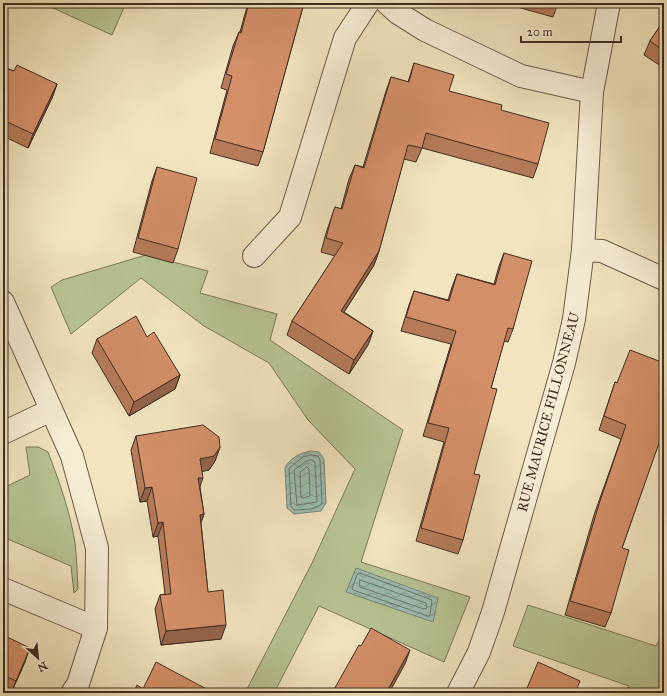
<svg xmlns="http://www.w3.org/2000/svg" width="667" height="696" font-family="'IM FELL Great Primer',serif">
<defs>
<pattern id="water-waves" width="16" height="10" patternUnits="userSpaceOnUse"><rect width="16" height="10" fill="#9bbeb3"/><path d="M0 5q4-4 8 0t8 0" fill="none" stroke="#809b91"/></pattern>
</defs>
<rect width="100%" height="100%" fill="#f1e4be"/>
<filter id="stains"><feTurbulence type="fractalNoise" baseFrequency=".005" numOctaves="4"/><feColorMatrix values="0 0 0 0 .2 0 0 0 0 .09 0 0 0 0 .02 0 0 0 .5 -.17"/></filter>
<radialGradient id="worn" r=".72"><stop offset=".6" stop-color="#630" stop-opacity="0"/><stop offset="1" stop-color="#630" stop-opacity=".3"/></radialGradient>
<g fill="#b8c493" stroke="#7c785a">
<polygon points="42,3 126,3 112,35"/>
<polygon points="146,255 208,271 200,293 277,314 270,340 403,430 361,562 470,597 444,662 319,606 274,693 245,693 312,563 355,469 308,420 269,363 204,326 141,278 71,334 51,287 62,280"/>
<path d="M26,447h12l10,5c11,29 22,59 27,91 2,15 2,31 3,46l-4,4 -3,-27 -68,-29v-49l27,-13z"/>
<polygon points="528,605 656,646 664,631 664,693 626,693 629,686 513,646"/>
</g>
<g fill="url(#water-waves)" stroke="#778479">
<path d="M311,451l8,1 5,7 2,44 -5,8 -27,3 -7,-6 -2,-41c7,-10 15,-14 26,-16z"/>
<polygon points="356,568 438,598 433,622 346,592"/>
</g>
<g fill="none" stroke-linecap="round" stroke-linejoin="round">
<g stroke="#6e756a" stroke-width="1">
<path d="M311,455l7,1 2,4 2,43c-5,8 -19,6 -28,7l-3,-4 -2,-38 14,-11z"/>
<polygon points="311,460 315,462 317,502 297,505 294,470 305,462"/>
<polygon points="307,467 309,469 310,496 303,498 301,497 300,473"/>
<polygon points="360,573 432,600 430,615 428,616 353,590 352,588 357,575"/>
<polygon points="360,580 426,603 427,608 424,609 360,587"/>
</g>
<g stroke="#6d5a49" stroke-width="24">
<g id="street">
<polyline points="387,3 398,13 425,30 521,76 592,92"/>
<polyline points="583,250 602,251 664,279"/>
<polyline points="254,256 290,217 345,38 368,3"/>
<polyline points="3,302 72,456 97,548 96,628 78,684 72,693"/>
<polyline points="3,433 51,410"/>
<polyline points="3,589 96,628"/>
<polyline points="458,693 479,652 493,612 564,363 574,319 583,250 592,92 609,3"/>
</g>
</g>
<use href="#street" stroke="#f6edd5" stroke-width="22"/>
</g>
<g fill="#b57b59" stroke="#412c22">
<polygon points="248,3 304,3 263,152 258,166 210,153 227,90 221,88 233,46 239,32 240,32"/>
<polygon points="503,3 558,3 553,17"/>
<polygon points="664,20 664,68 644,55 650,41"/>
<polygon points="414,63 449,91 501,110 538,164 533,178 422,148 416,162 404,159 379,251 374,265 344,312 373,331 368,345 349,374 287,335 292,321 335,256 321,252 326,233 335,207 341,209 349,179 355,165 363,167 386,91 391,77 408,82"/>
<polygon points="3,67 14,71 57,84 52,98 28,148 3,136"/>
<polygon points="157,167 178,249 173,263 133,252 152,181"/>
<polygon points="504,253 513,329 508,342 504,341 491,388 474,474 463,540 458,554 416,541 444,442 423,436 451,344 401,331 409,305 414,291 448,300 452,287 457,274 494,284 499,266"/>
<polygon points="147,337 180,375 175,389 129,416 92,353 97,339"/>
<polygon points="662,375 664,376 664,434 662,433 622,548 611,613 605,627 565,615 594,515 621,439 599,430 615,382 617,383"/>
<polygon points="136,436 220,447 215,461 209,470 202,471 200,487 204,514 201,523 208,592 221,639 161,645 155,609 160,595 165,594 158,536 153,537 147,501 140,502 131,450"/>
<polygon points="3,635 25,662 11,693 6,693 3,692"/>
</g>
<g fill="#946449" stroke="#412c22">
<polygon points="57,84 52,98 28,148 33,134"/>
<polygon points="379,251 374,265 336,325 341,311"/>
<polygon points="373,331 368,345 349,374 354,360"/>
<polygon points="180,375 175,389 129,416 134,402"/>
<polygon points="220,447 215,461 209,470 195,473 200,459"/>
<polygon points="198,478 203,478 198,492"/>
<polygon points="152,487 147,501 140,502 145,488"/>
<polygon points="204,514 199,528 200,515"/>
<polygon points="163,522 158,536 153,537 158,523"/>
<polygon points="226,625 221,639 161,645 166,631"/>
<polygon points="30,648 25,662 11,693 16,681"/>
<polygon points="410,650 405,664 389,693 386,693"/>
</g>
<g fill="#d38f68" stroke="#412c22">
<polygon points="249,3 304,3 263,152 215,139 232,76 226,74 239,32 241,33"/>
<polygon points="664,20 664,51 650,41"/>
<polygon points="414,63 454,75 449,91 502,105 501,110 549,123 538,164 426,133 422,148 408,145 379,251 341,311 373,331 354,360 292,321 343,243 326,238 331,219 335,207 342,209 355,165 364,168 391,77 409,82"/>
<polygon points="17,65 57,84 33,134 3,120 3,67 14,71"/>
<polygon points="157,167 197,178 178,249 138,238"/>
<polygon points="504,253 532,261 513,329 508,328 491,388 497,389 474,474 480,475 463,540 421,528 449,428 428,423 456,331 406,317 414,291 449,301 457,274 495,285"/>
<polygon points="136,316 147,337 154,332 180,375 134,402 97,339"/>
<polygon points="630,350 664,363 664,370 662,375 664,376 664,429 622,548 629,550 611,613 570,601 600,501 626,425 604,416 615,382 617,383"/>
<polygon points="203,425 219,437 220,447 214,456 200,459 203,478 198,478 204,514 200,515 208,592 223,590 226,625 166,631 160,595 171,594 163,522 158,523 152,487 145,488 136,436"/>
<polygon points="371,628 410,650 386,693 332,693 359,645 361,646"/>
<polygon points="3,635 30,648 16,681 3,675"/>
<polygon points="156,662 214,693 133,693 137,685 143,689"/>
<polygon points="538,662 580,681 575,693 525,693"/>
</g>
<g text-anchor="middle" stroke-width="4" stroke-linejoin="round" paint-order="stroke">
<g font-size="14" fill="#412c22" stroke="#f6edd5">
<text transform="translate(548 412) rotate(-75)" y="5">RUE MAURICE FILLONNEAU</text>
</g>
</g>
<rect width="667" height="696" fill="none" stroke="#f1e4be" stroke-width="16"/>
<rect x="4" y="4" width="659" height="688" fill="none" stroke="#412c22" stroke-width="2"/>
<rect x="8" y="8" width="651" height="680" fill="none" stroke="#412c22"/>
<g transform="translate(38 658) rotate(153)" stroke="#f6edd5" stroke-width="3" paint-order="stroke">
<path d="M0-3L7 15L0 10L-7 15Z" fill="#412c22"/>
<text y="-6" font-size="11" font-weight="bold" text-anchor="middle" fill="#412c22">N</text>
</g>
<path d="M521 36v6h100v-6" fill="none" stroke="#412c22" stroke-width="2"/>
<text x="527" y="36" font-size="12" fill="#412c22" stroke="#f6edd5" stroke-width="3" paint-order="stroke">20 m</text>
<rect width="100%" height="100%" filter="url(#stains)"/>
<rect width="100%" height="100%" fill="url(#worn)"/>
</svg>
